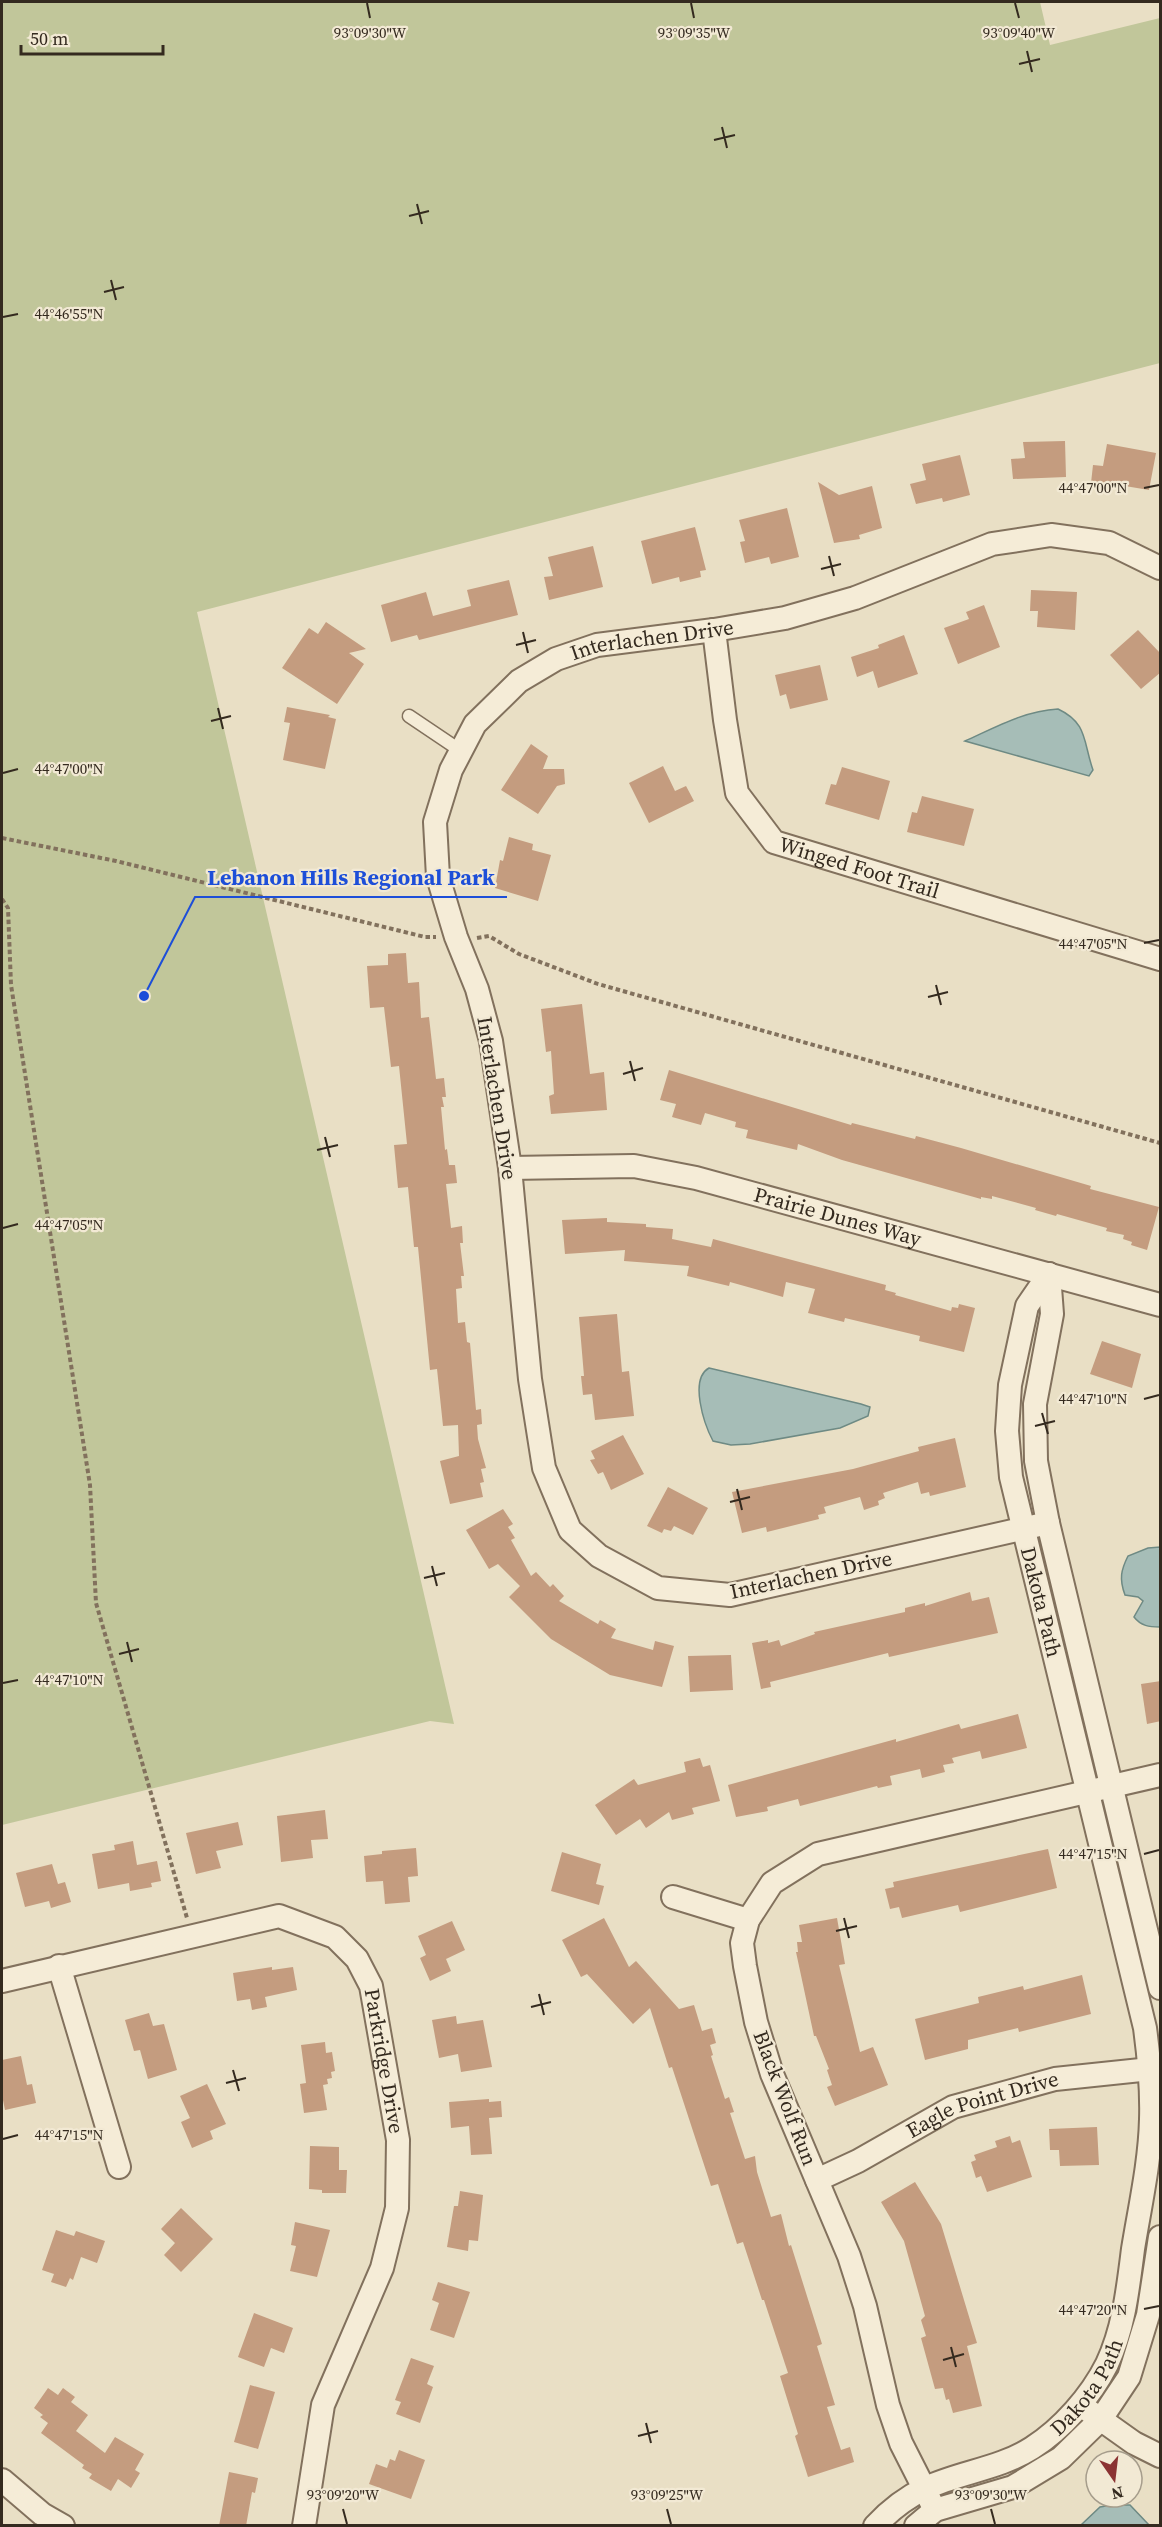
<svg xmlns="http://www.w3.org/2000/svg" width="1162" height="2527" font-family="'Source Serif 4',serif">
<rect width="100%" height="100%" fill="#e9dfc5"/>
<polygon fill="#c1c69a" points="2,2 1040,2 1050,45 1160,18 1160,363 197,612 454,1724 430,1721 2,1825"/>
<g fill="#a6bdb7" stroke="#6e8a84" stroke-width="1.5">
<path d="M1058,709c30,14 25,33 35,61l-4,6 -124,-35c31,-14 59,-30 93,-32z"/>
<path d="M709,1368l152,36 9,3 -2,9 -28,12 -90,16 -19,1 -18,-4c-9,-17 -24,-62 -4,-73z"/>
<path d="M1160,1547v80c-11,0 -19,-1 -26,-10l9,-16 -5,-4 -13,-2c-6,-16 -4,-25 3,-39l20,-8z"/>
<polygon points="1112,2505 1130,2505 1149,2525 1081,2525 1100,2507"/>
</g>
<g fill="#c49c7f">
<polygon points="1065,441 1066,477 1013,479 1011,459 1025,458 1023,442"/>
<polygon points="1107,444 1156,453 1149,490 1107,483 1107,485 1091,483 1093,465 1103,466"/>
<polygon points="960,455 970,495 943,502 942,498 916,504 910,484 926,480 922,464"/>
<polygon points="818,482 839,495 872,486 882,528 859,535 860,539 834,543"/>
<polygon points="787,508 799,557 771,564 769,557 745,563 740,542 745,541 739,520"/>
<polygon points="695,527 706,570 700,571 701,577 680,582 679,577 652,584 641,541"/>
<polygon points="593,546 603,587 549,600 544,577 553,576 548,557"/>
<polygon points="509,580 518,615 419,640 417,635 391,642 381,605 426,592 433,616 471,606 467,590"/>
<polygon points="1031,590 1077,592 1075,630 1037,627 1038,611 1030,611"/>
<polygon points="984,605 1000,647 958,664 944,628 969,619 966,612"/>
<polygon points="326,622 366,649 349,653 364,664 337,704 282,668 309,628 318,634"/>
<polygon points="1138,630 1161,654 1161,672 1141,689 1110,655"/>
<polygon points="904,635 918,674 878,688 873,671 857,677 851,657 879,648 878,645"/>
<polygon points="820,665 828,700 790,709 786,694 780,696 775,675"/>
<polygon points="287,707 330,715 328,717 336,719 325,769 283,760 290,723 284,722"/>
<polygon points="531,744 548,756 543,769 564,769 565,784 557,786 538,814 501,790"/>
<polygon points="663,766 675,791 686,786 694,801 649,823 629,783"/>
<polygon points="842,767 890,781 879,820 825,804 831,784 836,785"/>
<polygon points="922,796 974,809 964,846 907,832 912,812 917,813"/>
<polygon points="509,837 533,844 532,850 551,855 538,901 495,888 500,860 503,861"/>
<polygon points="406,953 408,983 419,982 421,1018 429,1017 436,1079 444,1078 446,1097 442,1097 444,1107 441,1107 445,1150 447,1149 449,1165 455,1165 457,1183 446,1184 451,1228 462,1226 463,1243 460,1243 464,1276 461,1276 462,1288 456,1289 458,1323 465,1322 467,1342 470,1343 476,1410 481,1409 482,1424 477,1425 478,1439 486,1468 481,1469 484,1482 480,1483 483,1497 450,1504 440,1461 459,1456 458,1425 443,1426 437,1369 430,1370 418,1247 414,1247 408,1187 398,1188 394,1145 407,1144 399,1066 391,1067 384,1007 370,1008 367,966 388,965 388,954"/>
<polygon points="582,1004 590,1074 604,1072 607,1110 551,1114 549,1096 554,1094 551,1051 546,1052 541,1009"/>
<polygon points="669,1070 851,1125 852,1123 915,1139 916,1136 961,1148 1091,1186 1090,1189 1159,1207 1147,1250 1131,1245 1132,1242 1123,1239 1124,1235 1106,1231 1107,1228 1057,1214 1056,1216 1035,1210 1036,1208 992,1196 992,1199 981,1197 981,1199 842,1160 798,1144 797,1150 746,1138 748,1130 735,1127 736,1122 705,1113 701,1125 672,1117 676,1104 660,1100"/>
<polygon points="607,1218 607,1222 646,1224 646,1227 673,1229 672,1239 711,1247 713,1239 886,1285 885,1290 896,1293 895,1295 951,1311 952,1307 958,1308 959,1304 975,1308 964,1352 919,1341 920,1336 845,1318 844,1322 808,1313 815,1289 786,1282 783,1297 730,1282 729,1286 687,1276 689,1266 624,1261 625,1250 565,1254 562,1220"/>
<polygon points="617,1314 622,1372 629,1371 634,1416 595,1420 592,1394 583,1395 581,1376 584,1376 579,1317"/>
<polygon points="1102,1341 1141,1354 1132,1388 1090,1374"/>
<polygon points="623,1435 644,1474 611,1490 603,1472 598,1474 590,1460 595,1459 591,1451"/>
<polygon points="955,1438 966,1487 930,1496 929,1492 921,1494 918,1482 883,1493 885,1498 878,1501 879,1505 864,1510 860,1497 824,1507 826,1513 818,1515 819,1519 767,1532 766,1527 742,1533 732,1492 853,1469 919,1451 918,1447"/>
<polygon points="668,1487 708,1508 693,1535 674,1526 671,1531 664,1529 662,1533 647,1526"/>
<polygon points="503,1509 513,1524 508,1527 515,1538 511,1540 531,1576 536,1572 550,1587 553,1584 564,1596 559,1601 598,1624 600,1620 616,1629 611,1638 653,1650 655,1641 674,1646 662,1687 610,1675 551,1639 509,1597 520,1586 498,1564 489,1569 466,1530"/>
<polygon points="970,1592 972,1601 989,1597 998,1633 889,1657 888,1653 770,1682 771,1687 761,1689 752,1643 768,1640 768,1643 779,1640 781,1646 815,1634 814,1632 905,1612 905,1608 925,1603 925,1606"/>
<polygon points="731,1655 733,1690 690,1692 688,1656"/>
<polygon points="1161,1681 1161,1721 1147,1724 1141,1684"/>
<polygon points="1018,1714 1027,1748 982,1759 980,1751 952,1758 954,1763 943,1765 945,1772 922,1778 920,1769 890,1776 892,1785 878,1788 877,1786 800,1806 798,1799 767,1807 768,1811 736,1817 728,1785 896,1739 896,1742 959,1724 961,1729"/>
<polygon points="700,1758 703,1767 710,1765 720,1801 692,1808 694,1814 672,1820 669,1812 646,1828 640,1819 616,1835 595,1805 634,1779 638,1785 686,1772 684,1762"/>
<polygon points="325,1810 328,1839 311,1840 313,1858 281,1862 277,1816"/>
<polygon points="238,1822 243,1845 216,1851 221,1868 196,1874 186,1833"/>
<polygon points="133,1841 137,1865 157,1861 161,1881 151,1883 152,1887 130,1891 129,1883 98,1889 92,1854 115,1850 114,1845"/>
<polygon points="416,1848 418,1876 408,1877 410,1902 385,1904 383,1881 366,1882 364,1856 382,1854 382,1851"/>
<polygon points="1048,1849 1057,1888 960,1912 958,1905 902,1918 899,1907 890,1909 885,1889 894,1887 893,1882"/>
<polygon points="562,1852 601,1864 596,1884 604,1886 599,1905 551,1891"/>
<polygon points="52,1864 58,1884 65,1882 71,1902 51,1908 49,1901 25,1907 16,1873"/>
<polygon points="604,1918 629,1967 636,1961 679,2009 694,2005 702,2031 712,2028 716,2043 710,2045 713,2055 711,2056 725,2099 729,2097 734,2112 730,2113 745,2159 755,2156 757,2172 771,2217 781,2214 789,2246 791,2245 822,2344 817,2346 835,2405 827,2407 841,2450 850,2447 854,2462 808,2477 795,2436 798,2434 780,2376 788,2373 764,2300 762,2300 743,2242 737,2244 718,2184 711,2186 672,2067 669,2068 650,2008 633,2024 587,1974 581,1977 562,1940"/>
<polygon points="837,1918 845,1964 839,1965 860,2052 873,2047 888,2085 835,2106 827,2087 832,2085 827,2070 829,2069 816,2036 814,2036 796,1952 798,1952 797,1942 802,1942 799,1925"/>
<polygon points="452,1921 465,1950 446,1959 451,1971 430,1981 420,1958 426,1955 418,1936"/>
<polygon points="272,1967 272,1970 293,1967 297,1990 265,1997 267,2007 252,2010 250,1999 237,2001 233,1973"/>
<polygon points="1082,1975 1091,2014 1019,2032 1018,2028 968,2040 968,2049 925,2060 915,2019 979,2003 978,1997 1023,1986 1024,1990"/>
<polygon points="149,2013 153,2026 164,2024 177,2070 148,2079 140,2050 134,2051 125,2020"/>
<polygon points="456,2016 457,2024 483,2020 492,2067 461,2072 458,2054 439,2058 432,2020"/>
<polygon points="325,2042 326,2053 332,2052 335,2071 331,2072 332,2078 327,2079 328,2084 323,2085 327,2110 304,2113 300,2084 306,2083 301,2045"/>
<polygon points="21,2056 27,2085 32,2084 36,2103 5,2110 2,2095 2,2060"/>
<polygon points="207,2084 226,2124 210,2131 213,2139 192,2148 181,2122 190,2118 180,2096"/>
<polygon points="489,2099 489,2102 501,2101 502,2117 489,2118 492,2154 471,2155 469,2126 451,2128 449,2102"/>
<polygon points="1097,2127 1099,2165 1060,2166 1059,2150 1050,2150 1049,2129"/>
<polygon points="1010,2136 1012,2143 1020,2140 1032,2177 987,2192 981,2176 976,2178 971,2162 976,2160 974,2155 997,2147 995,2141"/>
<polygon points="310,2146 339,2147 339,2170 347,2170 346,2193 322,2193 322,2190 309,2189"/>
<polygon points="915,2182 941,2224 977,2343 967,2346 982,2406 953,2413 949,2399 946,2400 943,2388 935,2389 921,2338 926,2336 921,2320 925,2316 904,2241 881,2202"/>
<polygon points="460,2191 483,2195 478,2241 469,2240 468,2251 447,2247 454,2206 458,2206"/>
<polygon points="181,2208 213,2239 181,2272 164,2255 175,2243 161,2229"/>
<polygon points="295,2222 330,2230 317,2277 290,2271 296,2246 291,2245"/>
<polygon points="56,2230 74,2236 76,2231 105,2241 97,2263 81,2257 73,2280 70,2278 66,2287 51,2282 54,2274 42,2270"/>
<polygon points="438,2282 470,2292 454,2338 430,2330 439,2303 432,2300"/>
<polygon points="254,2313 293,2328 284,2353 271,2348 264,2367 238,2357"/>
<polygon points="411,2358 434,2366 427,2384 433,2387 420,2423 396,2414 401,2402 395,2400"/>
<polygon points="250,2385 275,2392 258,2449 234,2442"/>
<polygon points="48,2388 58,2395 63,2388 75,2397 71,2402 88,2415 76,2431 105,2453 115,2437 144,2454 135,2470 140,2473 131,2488 118,2479 111,2491 89,2478 92,2474 82,2468 84,2465 41,2433 48,2423 40,2417 43,2415 34,2408"/>
<polygon points="399,2450 425,2460 411,2499 369,2484 376,2464 387,2468 390,2459 395,2461"/>
<polygon points="229,2472 258,2478 255,2493 252,2492 246,2526 219,2526"/>
</g>
<g fill="none" stroke-linecap="round" stroke-linejoin="round">
<g stroke="#82715d" stroke-width="15">
<polyline id="service" points="409,716 461,751"/>
</g>
<g stroke="#82715d" stroke-width="26">
<g id="minor">
<path id="s1" d="M714,630l11,90 12,73 37,49 386,117"/>
<path id="s2" d="M510,1168l124,-2 62,12 464,127"/>
<polyline points="1049,1274 1052,1314 1035,1404 1036,1461 1048,1523 1160,1988"/>
<path id="s3" d="M1048,1523l-318,72 -72,-7 -59,-32 -29,-26 -26,-62 -14,-89 -20,-211 -19,-127 -14,-52 -21,-52 -18,-60 -3,-55 16,-52 24,-46 44,-43 37,-22 41,-14 117,-15 71,-12 70,-20 137,-54 59,-9 58,8 51,25"/>
<polyline points="673,1897 748,1920"/>
<polyline points="59,1966 119,2167"/>
<path id="s4" d="M2,1981l277,-65 56,21 22,22 14,27 27,154 -1,68 -15,60 -59,137 -19,121"/>
<path id="s5" d="M817,2180l41,-19 95,-54 102,-28 105,-11"/>
<polyline points="1089,2411 1134,2443 1160,2456"/>
<polyline points="2,2480 42,2514 63,2526"/>
<polyline points="935,2510 901,2443 888,2405 865,2306 849,2256 772,2074 756,2022 745,1966 742,1943 748,1920 772,1883 818,1854 1160,1775"/>
<path id="s6" d="M875,2526c14,-15 32,-29 51,-38 34,-16 73,-19 106,-40 30,-19 59,-52 75,-84 17,-36 21,-76 26,-115 7,-43 17,-87 18,-130 1,-31 -2,-61 -6,-91l-134,-551 -4,-46 3,-46 17,-79 22,-32"/>
<polyline points="916,2526 935,2510 1013,2487 1061,2458 1101,2419 1129,2377 1148,2315 1160,2237"/>
</g>
</g>
<g stroke="#82715d" stroke-width="4" stroke-dasharray="4.5 3" stroke-linecap="butt">
<polyline points="2,838 116,861 425,937 436,937"/>
<polyline points="2,899 8,908 11,985 90,1485 96,1603 187,1918"/>
<polyline points="477,938 489,936 519,954 598,984 1160,1143"/>
</g>
<use href="#service" stroke="#f5ecd7" stroke-width="12"/>
<use href="#minor" stroke="#f5ecd7" stroke-width="22"/>
</g>
<path fill="none" stroke="#342a1f" stroke-width="2" d="M367,3l3,15M691,3l3,15M1015,3l4,15M1027,51l5,21M1019,64l21,-5M722,127l5,21M714,140l21,-5M417,204l5,20M409,216l20,-5M111,280l5,20M104,292l20,-5M3,317l15,-3M1144,488l15,-3M829,556l5,20M821,569l20,-5M523,632l5,21M516,645l20,-5M218,708l5,21M211,721l20,-5M3,773l15,-4M1144,943l15,-3M936,985l5,20M928,997l20,-5M630,1061l5,20M623,1074l20,-6M325,1137l5,20M317,1150l21,-5M3,1228l15,-4M1144,1399l15,-4M1042,1413l6,21M1035,1426l20,-5M737,1489l5,21M730,1502l20,-5M432,1566l5,20M424,1578l21,-5M127,1642l5,20M119,1654l20,-5M3,1683l15,-3M1144,1854l15,-4M844,1918l5,20M836,1931l21,-5M539,1994l5,21M531,2007l20,-5M233,2070l6,21M226,2083l20,-5M3,2139l15,-4M1144,2309l15,-3M951,2347l5,20M943,2360l21,-6M646,2423l5,20M638,2436l20,-5M343,2509l4,15M667,2509l4,15M991,2509l4,15"/>
<g text-anchor="middle" stroke-width="4.5" stroke-linejoin="round" paint-order="stroke">
<g font-size="21" fill="#342a1f" stroke="#f2e9d4">
<text dy="7" stroke="none"><textPath href="#s3" startOffset="1539">Interlachen Drive</textPath></text>
<text dy="7" stroke="none"><textPath href="#s1" startOffset="315">Winged Foot Trail</textPath></text>
<text transform="translate(497 1098) rotate(81)" y="7">Interlachen Drive</text>
<text dy="7" stroke="none"><textPath href="#s2" startOffset="334">Prairie Dunes Way</textPath></text>
<text transform="translate(811 1575) rotate(-12)" y="7">Interlachen Drive</text>
<text transform="translate(1041 1602) rotate(76)" y="7">Dakota Path</text>
<text dy="7" stroke="none"><textPath href="#s4" startOffset="482">Parkridge Drive</textPath></text>
<text transform="translate(785 2098) rotate(69)" y="7">Black Wolf Run</text>
<text dy="7" stroke="none"><textPath href="#s5" startOffset="183">Eagle Point Drive</textPath></text>
<text dy="7" stroke="none"><textPath href="#s6" startOffset="261">Dakota Path</textPath></text>
</g>
</g>
<g font-size="15" text-anchor="middle" fill="#342a1f" stroke="#f2e9d4" stroke-width="4.5" stroke-linejoin="round" paint-order="stroke">
<text x="370" y="38">93°09'30"W</text>
<text x="694" y="38">93°09'35"W</text>
<text x="1019" y="38">93°09'40"W</text>
<text x="69" y="319">44°46'55"N</text>
<text x="1093" y="493">44°47'00"N</text>
<text x="69" y="774">44°47'00"N</text>
<text x="1093" y="949">44°47'05"N</text>
<text x="69" y="1230">44°47'05"N</text>
<text x="1093" y="1404">44°47'10"N</text>
<text x="69" y="1685">44°47'10"N</text>
<text x="1093" y="1859">44°47'15"N</text>
<text x="69" y="2140">44°47'15"N</text>
<text x="1093" y="2315">44°47'20"N</text>
<text x="343" y="2500">93°09'20"W</text>
<text x="667" y="2500">93°09'25"W</text>
<text x="991" y="2500">93°09'30"W</text>
</g>
<path fill="none" stroke="#1d4ed8" stroke-width="2" d="M144 996L195 897H507"/>
<circle fill="#1d4ed8" stroke="#f2e9d4" stroke-width="2" cx="144" cy="996" r="6"/>
<g font-size="22" text-anchor="middle" font-weight="bold" fill="#1d4ed8" stroke="#f2e9d4" stroke-width="4.5" stroke-linejoin="round" paint-order="stroke">
<text x="351" y="885">Lebanon Hills Regional Park</text>
</g>
<rect width="1162" height="2527" fill="none" stroke="#342a1f" stroke-width="6"/>
<g transform="translate(1114 2479) rotate(166)"><circle r="28" fill="#f2e9d4" stroke="#a69d8c" stroke-width="1.5"/>
<path d="M0-4.5L10 22L0 15L-10 22Z" fill="#8b3333"/>
<text y="-9" font-size="16" font-weight="bold" text-anchor="middle" fill="#342a1f">N</text>
</g>
<path d="M21 45v9h142v-9" fill="none" stroke="#342a1f" stroke-width="3"/>
<text x="30" y="45" font-size="18" fill="#342a1f" stroke="#f2e9d4" stroke-width="4.5" paint-order="stroke">50 m</text>
</svg>
